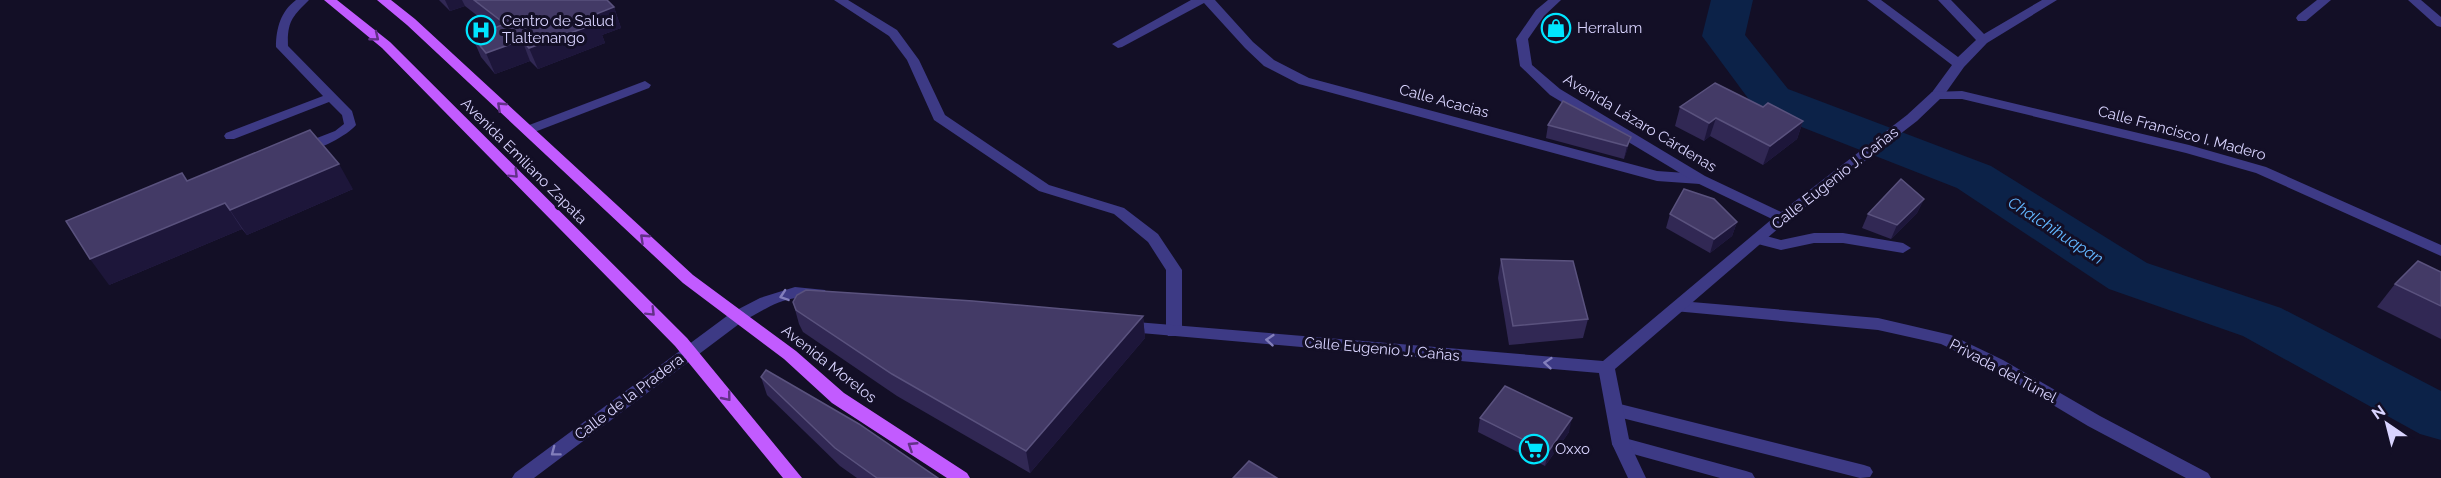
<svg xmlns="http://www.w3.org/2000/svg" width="2441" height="478" font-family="Raleway,sans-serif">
<rect width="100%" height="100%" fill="#130f26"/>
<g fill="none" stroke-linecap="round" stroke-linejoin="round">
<polygon fill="#0c2248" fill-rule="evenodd" points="1711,0 1753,0 1745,35 1788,89 1991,166 2147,263 2281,308 2441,391 2441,440 2420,434 2243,336 2109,289 1957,188 1756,109 1702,36"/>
<g fill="#3d3a85" fill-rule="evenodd">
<path d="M296,0h13c-16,16 -22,21 -21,46l64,65 4,14c-9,11 -43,29 -57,26l-2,-3 2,-3 36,-14 9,-7 -2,-9 -13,-13 -95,37h-8l-2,-3 2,-3 97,-37 -47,-49c0,-19 5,-36 20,-47z"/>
<polygon points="645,81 651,85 649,88 532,133 524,133 522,130 524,127"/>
</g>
<polygon fill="#3d3a85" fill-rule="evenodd" points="1616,403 1864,465 1870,467 1873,472 1870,477 1860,478 1610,415 1607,410 1610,405"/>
<g fill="#3d3a85" fill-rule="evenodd">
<polygon points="834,0 848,0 897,30 919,60 945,115 1049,185 1124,208 1158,234 1182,270 1182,332 1180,336 1168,336 1166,332 1166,270 1148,242 1114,214 1039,191 934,120 907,60 889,36"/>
<polygon points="1191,0 1215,0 1253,42 1274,60 1309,78 1657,171 1700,174 1707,179 1700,184 1657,181 1299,84 1264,66 1245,48 1204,3 1122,47 1118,48 1112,44"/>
<polygon points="1867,0 1881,0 1958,57 1976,40 1938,0 1951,0 1984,34 2042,0 2057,0 1987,43 1964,67 1942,98 1937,99 1930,95 1952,65"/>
<polygon points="2317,0 2331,0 2306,21 2298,21 2296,18 2298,15"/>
<polygon points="2408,0 2421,0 2441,17 2441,27 2437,26"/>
<polygon points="1814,233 1843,233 1903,243 1911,248 1903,253 1843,243 1814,243 1781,250 1754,243 1752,239 1759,234 1781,240"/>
<polygon points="1680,301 1878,318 1951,335 2003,360 2100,416 2208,473 2211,478 2186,478 2088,426 1991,368 1941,344 1878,330 1674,311 1672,307 1674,303"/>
<polygon points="1621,437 1746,471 1752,473 1755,478 1720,478 1615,449 1612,444 1615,439"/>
</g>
<g fill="#3d3a85" fill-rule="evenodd">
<polygon points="1548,0 1561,0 1544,16 1528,39 1532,65 1560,89 1705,176 1781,212 1907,115 1932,92 1962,91 2189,145 2266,167 2441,245 2441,256 2256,173 2186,153 1962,99 1940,99 1917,121 1787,221 1615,369 1630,444 1646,478 1628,478 1612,444 1599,373 1118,331 1116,327 1118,323 1124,321 1603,361 1772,219 1695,182 1550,95 1520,66 1516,39 1536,10"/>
<path d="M795,287l30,3 2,4 -2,4c-10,3 -19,-2 -29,0 -19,2 -37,15 -53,23l-209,157h-22l3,-5 216,-160 29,-15z"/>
</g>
<g fill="#c25bff" fill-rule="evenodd">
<polygon points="324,0 337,0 390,42 687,338 802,478 783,478 675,346 382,48"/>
<polygon points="377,0 391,0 415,19 693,275 796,351 844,393 967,473 970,478 947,478 832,403 784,359 683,283 407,25"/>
</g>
</g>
<g fill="#312854">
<polygon points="439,0 607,0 614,7 621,28 602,35 605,43 538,69 530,61 495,74 481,57 472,36 493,28 465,6 450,11"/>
<polygon points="1680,107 1763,107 1803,121 1797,139 1763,165 1710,136 1704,141 1675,126"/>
<polygon points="1548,125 1631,137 1624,159 1546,138"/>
<polygon points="187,181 353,189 247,235 242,229 109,285"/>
<polygon points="1924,199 1917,213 1891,239 1862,228 1868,214"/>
<polygon points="1670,214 1737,222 1732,236 1710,253 1666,228"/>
<polygon points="1501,259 1588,319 1583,338 1509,345 1498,278"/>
<polygon points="2441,272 2441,339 2377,307 2395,284"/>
<polygon points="793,302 1143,316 1145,338 1030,473 897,396 803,332 799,324"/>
<polygon points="761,377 938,478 857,478 840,466 767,395"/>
<polygon points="1480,418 1569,432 1545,466 1478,432"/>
</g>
<g fill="#1d163a">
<polygon points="445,0 462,0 465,6 450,11"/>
<polygon points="614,7 621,28 602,35 605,43 538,69 529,48 591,16"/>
<polygon points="522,40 530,61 495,74 486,53"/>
<polygon points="1716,118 1710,136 1704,141 1709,123"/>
<polygon points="1803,121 1797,139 1763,165 1770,146"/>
<polygon points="1631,137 1627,151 1624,159 1627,146"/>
<polygon points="339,164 353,189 247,235 230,210"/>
<polygon points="1924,199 1917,213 1891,239 1897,225"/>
<polygon points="225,203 242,229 109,285 90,259"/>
<polygon points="1737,222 1732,236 1710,253 1714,239"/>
<polygon points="1143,316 1145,338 1030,473 1026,451"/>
<polygon points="1572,418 1569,432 1545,466 1548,452"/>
</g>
<g fill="#433a66" stroke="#5a527e" stroke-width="1.5">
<polygon points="474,0 607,0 614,7 591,16 598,23 529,48 522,40 486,53 472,36 505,24"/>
<polygon points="1715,83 1763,107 1768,103 1803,121 1770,146 1716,118 1709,123 1680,107"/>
<polygon points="1563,101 1631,137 1627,146 1548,125"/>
<polygon points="310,130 339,164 230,210 225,203 90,259 66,221 182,173 187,181"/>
<polygon points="1901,179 1924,199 1897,225 1868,214"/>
<polygon points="1684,189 1714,199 1737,222 1714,239 1670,214"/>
<polygon points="1501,259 1573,261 1588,319 1513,326"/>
<polygon points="2418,261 2441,272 2441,306 2395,284"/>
<polygon points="806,290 973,301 1143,316 1026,451 892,374 796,310 793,302 797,295"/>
<polygon points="766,370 859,424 938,478 877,478 835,448 761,377"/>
<polygon points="1505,386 1572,418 1548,452 1480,418"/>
<polygon points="1249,461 1277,478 1233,478"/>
</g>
<defs><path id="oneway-chevron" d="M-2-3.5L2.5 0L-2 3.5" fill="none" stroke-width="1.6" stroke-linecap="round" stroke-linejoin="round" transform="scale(1.5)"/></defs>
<g stroke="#623188">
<use href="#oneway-chevron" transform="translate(375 37) rotate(39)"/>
<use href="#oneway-chevron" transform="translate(501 106) rotate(-137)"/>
<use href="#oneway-chevron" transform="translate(514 174) rotate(45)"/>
<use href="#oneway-chevron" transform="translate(644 238) rotate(-137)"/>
<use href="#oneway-chevron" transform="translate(651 312) rotate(45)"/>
<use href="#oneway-chevron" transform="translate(727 397) rotate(51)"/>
<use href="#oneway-chevron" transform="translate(912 446) rotate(-147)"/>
</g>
<g stroke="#837fbc">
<use href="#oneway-chevron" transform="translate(784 296) rotate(161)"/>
<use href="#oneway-chevron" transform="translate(1270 340) rotate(-175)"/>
<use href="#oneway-chevron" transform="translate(1548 363) rotate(-175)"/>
<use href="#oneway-chevron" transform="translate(555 452) rotate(143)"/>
</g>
<defs>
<g id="shop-ring" transform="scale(1.5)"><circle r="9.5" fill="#130f26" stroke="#00e5ff" stroke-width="1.5"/><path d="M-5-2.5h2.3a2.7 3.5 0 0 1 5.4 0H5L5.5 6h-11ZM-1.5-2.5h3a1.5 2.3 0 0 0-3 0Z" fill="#00e5ff"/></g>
<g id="hospital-ring" transform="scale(1.5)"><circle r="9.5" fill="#130f26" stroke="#00e5ff" stroke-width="1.5"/><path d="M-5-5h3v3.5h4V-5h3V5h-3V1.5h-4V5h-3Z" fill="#00e5ff"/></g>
<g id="supermarket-ring" transform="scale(1.5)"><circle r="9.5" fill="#130f26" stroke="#00e5ff" stroke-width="1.5"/><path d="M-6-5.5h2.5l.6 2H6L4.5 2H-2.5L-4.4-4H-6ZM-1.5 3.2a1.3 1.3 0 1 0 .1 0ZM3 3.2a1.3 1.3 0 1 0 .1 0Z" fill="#00e5ff"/></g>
</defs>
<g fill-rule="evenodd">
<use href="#shop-ring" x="1556" y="28"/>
<use href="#hospital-ring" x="481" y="30"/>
<use href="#supermarket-ring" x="1534" y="449"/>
</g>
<g text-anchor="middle" stroke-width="6" stroke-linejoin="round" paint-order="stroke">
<g font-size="15" fill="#d9d4ff" stroke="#130f26" text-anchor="start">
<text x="502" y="26">Centro de Salud<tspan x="502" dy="17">Tlaltenango</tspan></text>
<text x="1577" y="33">Herralum</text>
<text x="1555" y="454">Oxxo</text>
</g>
<g font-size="15" fill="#d9d4ff" stroke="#130f26">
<text transform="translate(1444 101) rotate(15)" y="5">Calle Acacias</text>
<text transform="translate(1640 123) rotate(31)" y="5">Avenida Lázaro Cárdenas</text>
<text transform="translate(2182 133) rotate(15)" y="5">Calle Francisco I. Madero</text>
<text transform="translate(524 161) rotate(45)" y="5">Avenida Emiliano Zapata</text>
<text transform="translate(1835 178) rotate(-38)" y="5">Calle Eugenio J. Cañas</text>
<text transform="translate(1382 349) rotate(5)" y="5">Calle Eugenio J. Cañas</text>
<text transform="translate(829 364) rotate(38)" y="5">Avenida Morelos</text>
<text transform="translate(2003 371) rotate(28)" y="5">Privada del Túnel</text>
<text transform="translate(629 397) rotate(-37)" y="5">Calle de la Pradera</text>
</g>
<g font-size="16" font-style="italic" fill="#62b6ff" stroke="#130f26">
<text transform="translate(2056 230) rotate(33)" y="6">Chalchihuapan</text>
</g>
</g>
<g transform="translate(2387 424) rotate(325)" stroke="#130f26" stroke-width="4.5" paint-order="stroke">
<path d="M0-4.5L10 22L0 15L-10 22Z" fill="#d9d4ff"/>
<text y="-9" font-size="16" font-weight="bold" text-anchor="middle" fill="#d9d4ff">N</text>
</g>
</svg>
